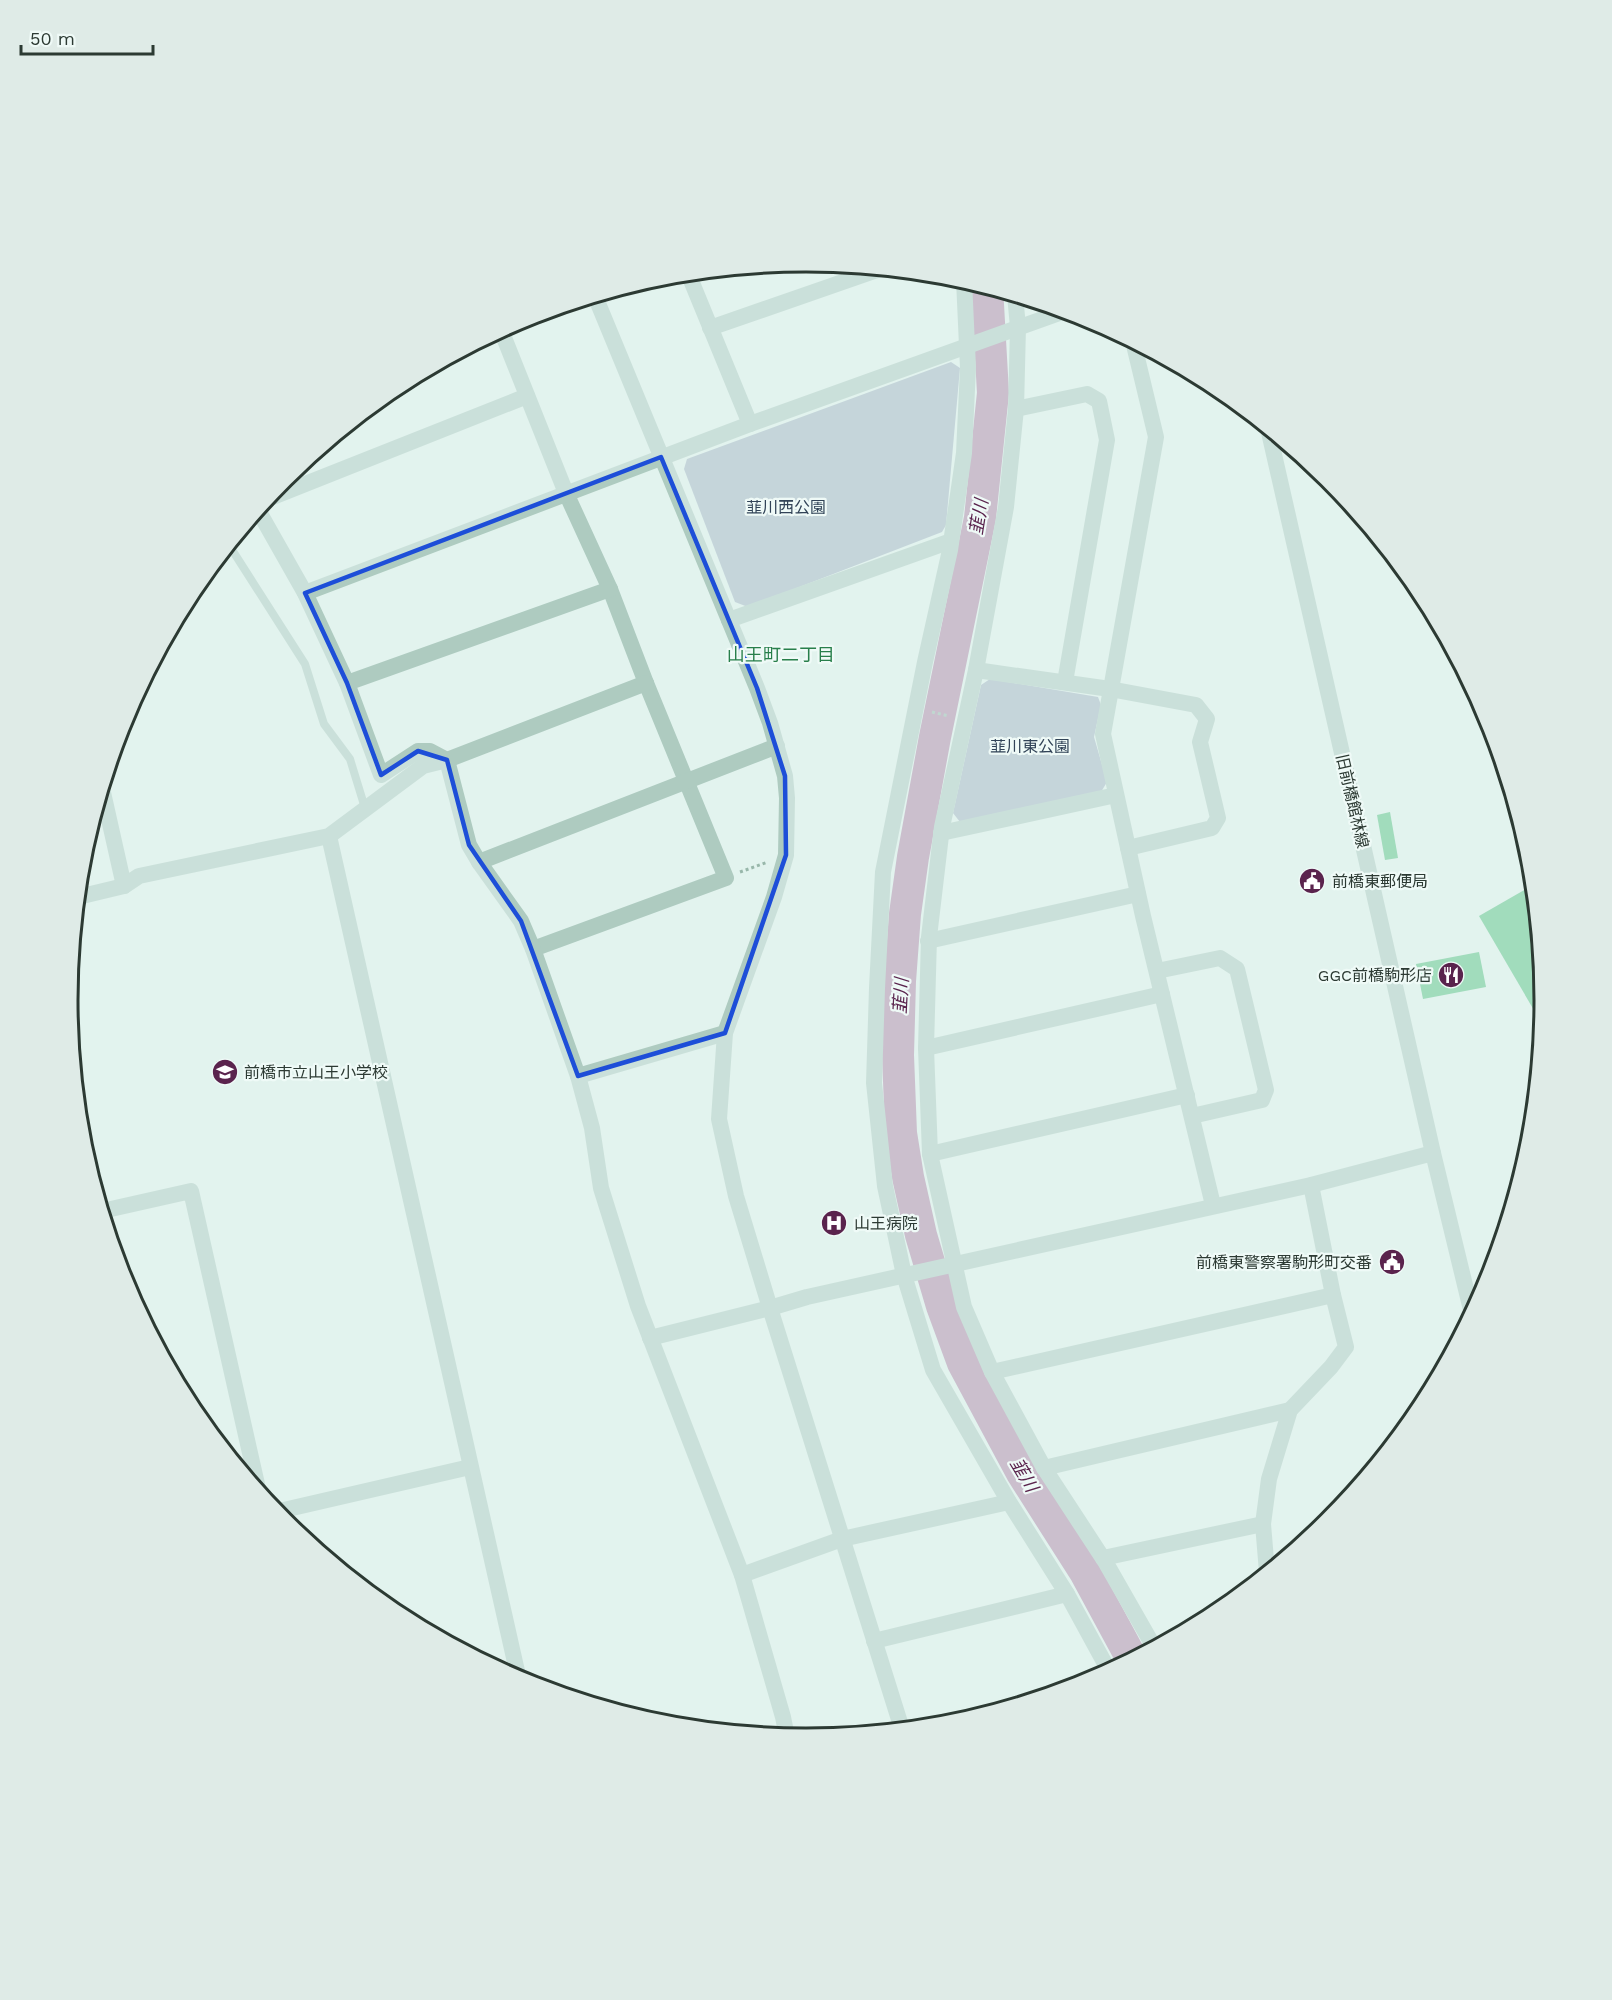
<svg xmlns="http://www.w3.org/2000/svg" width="1612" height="2000" font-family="'Work Sans','Noto Sans JP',sans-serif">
<rect width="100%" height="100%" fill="#e2f3ee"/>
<g fill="#a2b2c2">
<polygon points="951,362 960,368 946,525 942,532 748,607 735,602 684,469 687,459"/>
<polygon points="990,679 1098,697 1101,705 1094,737 1107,782 1101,792 960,822 953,813 981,685"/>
</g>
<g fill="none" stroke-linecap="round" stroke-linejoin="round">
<polyline stroke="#af82a5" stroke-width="32" points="987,287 993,393 980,518 935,737 913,857 905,914 900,981 898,1055 901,1133 908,1177 921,1235 942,1306 963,1363 1022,1473 1085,1572 1132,1659"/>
</g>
<g fill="#53c07f">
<polygon points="1390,812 1398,858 1385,860 1377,815"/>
<polygon points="1533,885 1544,1000 1542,1024 1479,916"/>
<polygon points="1479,952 1486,987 1423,999 1416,964"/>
</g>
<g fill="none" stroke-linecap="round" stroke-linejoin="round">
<g stroke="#98b7aa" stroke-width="3" stroke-dasharray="3 3" stroke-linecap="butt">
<polyline points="932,712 949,716"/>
<polyline points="740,872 768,862"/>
</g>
<polyline stroke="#aecbc0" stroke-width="8" points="229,545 305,664 324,724 350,759 365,808"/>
<g stroke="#aecbc0" stroke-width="16">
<polyline points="688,273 750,424"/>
<polyline points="964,280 968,368 964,453 950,550 925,662 883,872 877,988 874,1083 885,1186 904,1275 933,1370 1009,1502 1067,1594 1109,1671"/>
<polyline points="1015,295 1018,327 1016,409 1006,507 976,670 942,827 929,937 926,1048 930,1154 964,1307 992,1372 1044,1468 1106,1563 1154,1647"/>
<polyline points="710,328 880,269"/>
<polyline points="501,330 566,493 610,589 646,683 726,878 533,949"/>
<polyline points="1133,341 1156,437 1103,734 1143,916 1213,1205"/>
<polyline points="1016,409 1087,394 1099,401 1107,440 1065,682"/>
<polyline points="265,500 527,396"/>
<polyline points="258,510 305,593 347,683 381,775 418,751 430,751 447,760 469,845 479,862 521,921 533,949 578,1076 592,1128 601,1188 638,1306 742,1575 783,1717 787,1737"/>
<polyline points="305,593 750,424 1065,311"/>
<polyline points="729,620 951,541"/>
<polyline points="976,670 1110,689 1196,705 1207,719 1200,742 1218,818 1212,828 1128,848"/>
<polyline points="347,683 610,589"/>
<polyline points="102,788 124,886 139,876 329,836 423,766 447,760 646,683"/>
<polyline points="941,833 1116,795"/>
<polyline points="329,836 519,1680"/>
<polyline points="479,862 777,746"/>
<polyline points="928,941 1138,894"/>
<polyline points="1157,971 1220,958 1237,969 1266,1090 1262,1100 1192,1116"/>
<polyline points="926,1048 1162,994"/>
<polyline points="578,1076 725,1033"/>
<polyline points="930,1154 1187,1095"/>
<polyline points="102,1211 191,1191 259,1493"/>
<polyline points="650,1338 770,1308 807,1297 1311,1185 1433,1153"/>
<polyline points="992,1372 1333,1295"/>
<polyline points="1044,1468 1290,1410"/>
<polyline points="275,1512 470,1467"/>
<polyline points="1103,1558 1263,1524"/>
<polyline points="1267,1572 1263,1524 1269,1479 1290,1410 1331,1367 1346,1347 1333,1295 1311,1185"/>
<polyline points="742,1575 842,1539 1009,1502"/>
<polyline points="874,1641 1067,1594"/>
</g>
<g stroke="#aecbc0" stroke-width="16">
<polyline points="595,296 757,688 770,723 785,776 787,798 786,855 774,897 725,1033 719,1119 736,1196 770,1308 902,1729"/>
<polyline points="1268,428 1433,1153 1472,1314"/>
<polyline points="78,897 124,886"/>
</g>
</g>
<path d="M0 0H1612V2000H0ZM661,457l96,231 28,88 1,79 -61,178 -147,43 -57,-155 -52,-76 -22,-85 -29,-9 -37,24 -34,-92 -42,-90z" fill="#e2f3ee" fill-opacity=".55" fill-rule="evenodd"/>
<path fill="none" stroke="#1d4ed8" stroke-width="4.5" stroke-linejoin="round" d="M661,457l96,231 28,88 1,79 -61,178 -147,43 -57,-155 -52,-76 -22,-85 -29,-9 -37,24 -34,-92 -42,-90z"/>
<defs>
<g id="civic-disc" transform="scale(1.35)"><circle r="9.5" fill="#5a234d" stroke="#effaf7"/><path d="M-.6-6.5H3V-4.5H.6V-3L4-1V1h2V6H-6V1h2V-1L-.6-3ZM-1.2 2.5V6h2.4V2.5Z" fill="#fff"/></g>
<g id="restaurant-disc" transform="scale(1.35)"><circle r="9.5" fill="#5a234d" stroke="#effaf7"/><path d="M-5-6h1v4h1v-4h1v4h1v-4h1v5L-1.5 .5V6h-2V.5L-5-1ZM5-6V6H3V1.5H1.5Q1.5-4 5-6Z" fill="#fff"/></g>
<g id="school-disc" transform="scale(1.35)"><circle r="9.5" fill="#5a234d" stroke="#effaf7"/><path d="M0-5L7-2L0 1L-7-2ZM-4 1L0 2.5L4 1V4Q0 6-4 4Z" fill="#fff"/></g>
<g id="hospital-disc" transform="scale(1.35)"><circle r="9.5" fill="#5a234d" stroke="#effaf7"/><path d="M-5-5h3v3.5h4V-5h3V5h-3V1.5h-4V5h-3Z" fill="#fff"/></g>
</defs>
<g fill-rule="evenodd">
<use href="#civic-disc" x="1312" y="881"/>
<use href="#restaurant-disc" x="1451" y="975"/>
<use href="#school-disc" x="225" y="1072"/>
<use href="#hospital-disc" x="834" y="1223"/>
<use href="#civic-disc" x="1392" y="1262"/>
</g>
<g text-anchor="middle" stroke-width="4.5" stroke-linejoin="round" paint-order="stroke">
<g font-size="16" fill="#314357" stroke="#effaf7">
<text x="786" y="513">韮川西公園</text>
<text x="1030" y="752">韮川東公園</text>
</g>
<g font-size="16" fill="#2c3a33" stroke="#effaf7">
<text transform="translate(1353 801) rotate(77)" y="6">旧前橋館林線</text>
</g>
<g font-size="16" fill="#2c3a33" stroke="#effaf7" text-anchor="start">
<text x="1332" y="887">前橋東郵便局</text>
<text x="1432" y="981" text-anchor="end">GGC前橋駒形店</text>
<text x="244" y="1078">前橋市立山王小学校</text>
<text x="854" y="1229">山王病院</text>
<text x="1372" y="1268" text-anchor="end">前橋東警察署駒形町交番</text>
</g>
<g font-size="18" font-style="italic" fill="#5a234d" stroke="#effaf7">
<text transform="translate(979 517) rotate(-81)" y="6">韮川</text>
<text transform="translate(901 996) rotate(-87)" y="6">韮川</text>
<text transform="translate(1024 1475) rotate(59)" y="6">韮川</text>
</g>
<g font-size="18" fill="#287f4b" stroke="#effaf7">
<text x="781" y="661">山王町二丁目</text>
</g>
</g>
<path d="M0 0H1612V2000H0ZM78 1000a728 728 0 1 1 1456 0a728 728 0 1 1-1456 0Z" fill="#dfebe7" fill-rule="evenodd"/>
<path fill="none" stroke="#2c3a33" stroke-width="3" d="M78 1000a728 728 0 1 1 1456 0a728 728 0 1 1-1456 0Z"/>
<path d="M21 45v9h132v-9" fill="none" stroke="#2c3a33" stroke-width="3"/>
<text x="30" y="45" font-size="18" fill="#2c3a33" stroke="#effaf7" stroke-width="4.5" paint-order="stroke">50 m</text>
</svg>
